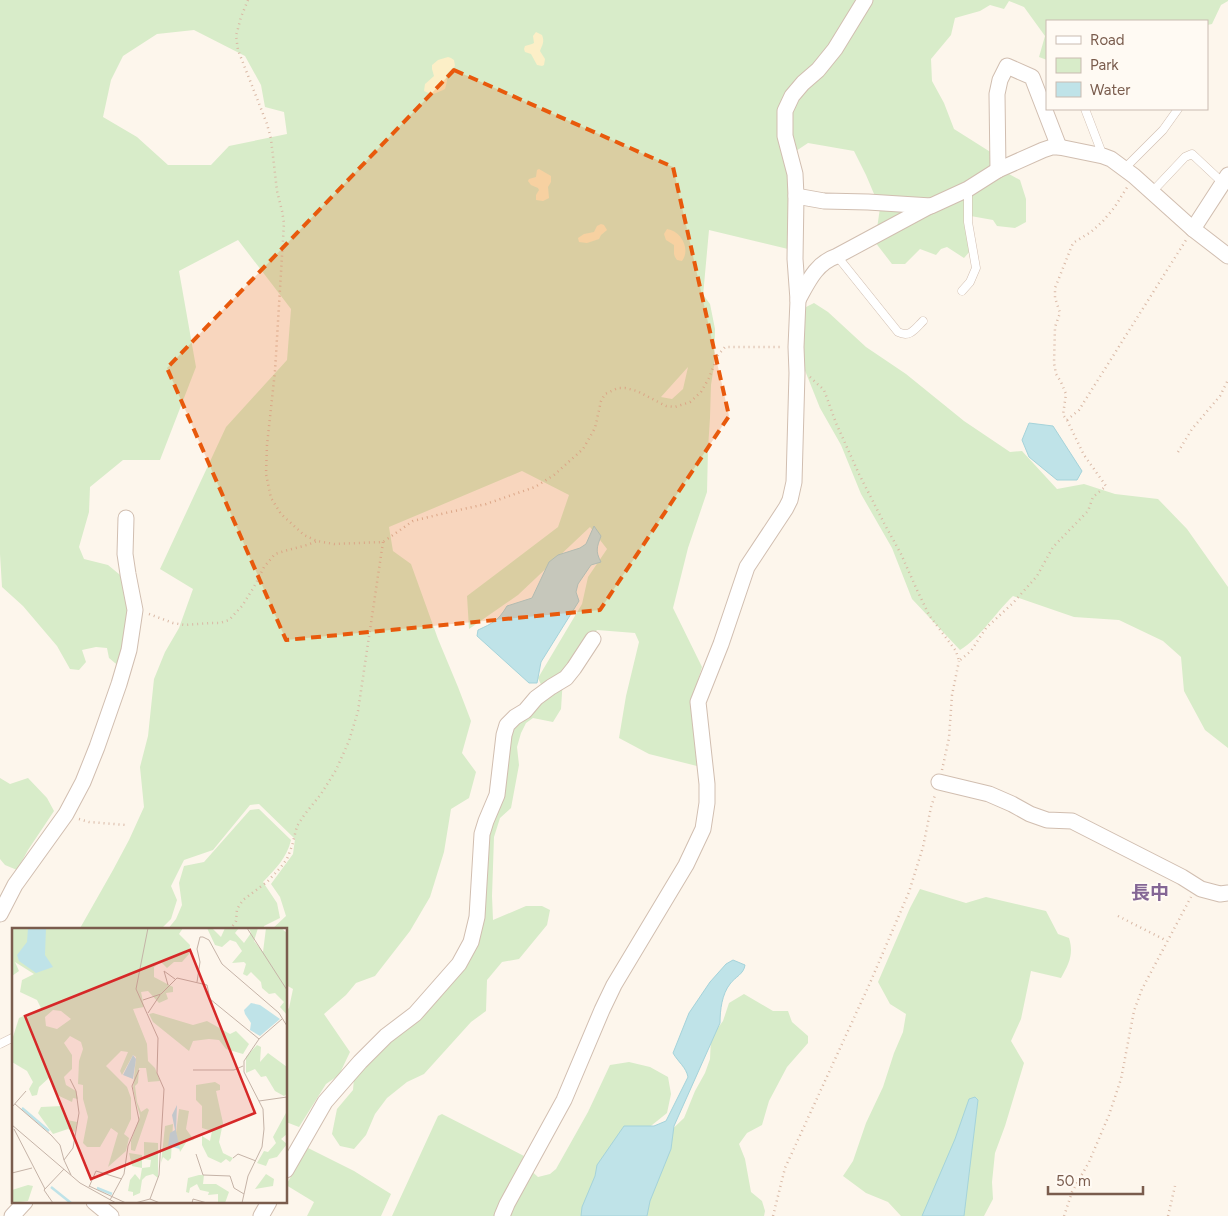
<svg xmlns="http://www.w3.org/2000/svg" width="1228" height="1216" font-family="Figtree,'Noto Sans JP',sans-serif">
<rect width="100%" height="100%" fill="#fdf6ec"/>
<g fill="#d8ecc9" fill-rule="evenodd">
<path d="M0,0h1228v1l-7,4 -9,19 -5,1v-4h-160v39l-8,-3 6,-21 -21,-29 -15,-6 -5,8 -14,-4 -10,6 -25,7 -4,17 -20,24 1,22 12,22 10,26 38,24 6,21h11l11,6 6,19v23l-11,6 -18,-2 -4,-6 -28,-5 6,35 -7,8 -17,-11 -6,2 -5,6 -16,-6 -15,15h-13l-17,-22 5,-34 -14,-33 -12,-24 -46,-8 -15,10 -5,96 -79,-19 -6,66h1l6,8 5,25 -1,37 -3,19 -1,33 -2,31 -1,43 -19,56 -15,60 29,59 -11,36 6,63 -48,-12 -30,-16 7,-42 13,-54 -4,-9 -38,-3 -34,48 -2,31 -8,13 -20,-4 -7,5 -5,10 -4,14 2,18 -8,43 -11,10 -6,19 -2,59 1,24 33,-14h16l8,4 -3,15 -28,34 -17,3 -15,18 -1,31 -15,11 -47,52 -17,8 -20,16 -12,16 -9,21 -12,14 -14,-3 -8,-12 5,-25 16,-19 1,-12 112,-126 20,-118 22,-94 8,-15 27,-36 -5,-11 44,-74 6,-27 19,-28 -17,-22 -72,68 -49,34 -2,-33 91,-69 11,-32 -47,-24 -133,56 4,24 18,13 27,75 20,48 13,34 -9,32 14,19 -7,26 -18,11 -7,43 -14,45 -20,34 -35,45 -19,7 -10,12 -22,19 26,38 -11,23 -13,9 -27,43 -13,-5v-111l3,-3 4,-19 -7,-4v-55h-15l15,-14 -6,-19 -9,-13 22,-30 2,-15 -36,-35 -9,1 -37,45 -29,10 -13,26 6,14 -6,19 -11,11h-81l34,-60 16,-30 15,-33 -4,-40 8,-31 6,-57 11,-27 14,-24 14,-39 -33,-20 66,-142 61,-67 4,-51 -53,-69 -59,31 17,96 -36,93h-37l-33,27 -1,25 -10,35 5,12 24,6 17,14 6,30 -10,59 -12,-10 -2,-10 -11,-1 -14,3 4,12 -7,8 -9,-1 -13,-23 -34,-40 -21,-19 -2,-33zM194,30l51,26 16,29 4,22 19,5 3,22 -58,12 -18,19h-43l-31,-28 -34,-20 8,-37 12,-24 34,-22zM688,367l-5,22 -11,10 -11,-2z"/>
<path d="M814,303l14,9 38,35 40,27 58,47 46,31 12,-1 35,38 27,-5 31,10 43,5 29,30 41,58v161l-23,-18 -21,-39 -3,-34 -18,-16 -44,-21 -45,-3 -61,-21c-18,17 -32,41 -53,54l-48,-51 -20,-51 -31,-54 -20,-49 -21,-37 -16,-40 -2,-59z"/>
<polygon points="0,778 10,784 28,778 47,798 54,811 28,850 17,870 5,865 0,859"/>
<path d="M259,809l32,31c-4,18 -16,29 -28,42l14,21 3,15 -16,8 -1,4h-96l9,-11 6,-14 -3,-22 5,-17 20,-4 46,-52z"/>
<path d="M920,889l46,14 20,-6 60,14 12,23 11,4c5,16 0,26 -8,40l-30,-7 -10,48 -10,22 13,22 -19,63 -10,27 -3,29 1,17 -9,17h-83l-13,-14 -22,-9 -23,-17 10,-15 13,-38 17,-36 11,-34 9,-21 3,-18 -16,-10 -12,-22 32,-74z"/>
<polygon points="744,994 773,1011 788,1011 792,1022 808,1036 808,1043 787,1067 769,1101 762,1125 747,1133 739,1144 745,1159 751,1192 762,1201 765,1211 764,1216 641,1216 663,1138 684,1118 695,1091 705,1073 710,1059 711,1037 723,1021 729,1003"/>
<polygon points="629,1062 650,1067 668,1077 671,1094 667,1113 642,1133 594,1216 510,1216 529,1169 538,1177 550,1174 556,1169 588,1112 610,1065"/>
<polygon points="442,1114 524,1156 501,1202 496,1216 392,1216 438,1116"/>
<polygon points="308,1148 354,1171 391,1194 381,1216 307,1216 314,1202 286,1185"/>
</g>
<g fill="#fcefc7">
<path d="M536,32l6,3c3,7 0,10 -2,16l5,8 -1,6 -2,1 -5,-1 -6,-11 -6,-2 -1,-3 1,-3 7,-2 2,-1 -1,-7z"/>
<path d="M448,57l3,1 3,2 1,6 -9,9 1,6 -2,8c-9,4 -11,7 -21,2l1,-7 9,-8 -2,-7v-4l6,-5z"/>
<polygon points="539,169 551,176 551,182 548,187 549,198 543,201 536,200 536,195 539,190 538,188 531,185 528,181 529,179 536,177 537,170"/>
<polygon points="601,224 604,225 607,230 601,235 599,239 587,243 579,242 578,238 584,234 594,232 597,226"/>
<path d="M667,229c14,2 24,20 15,32l-5,-1 -2,-3 -1,-3v-9l-8,-5 -2,-6z"/>
</g>
<g fill="#bfe3e8" stroke="#a5d3da">
<polygon points="1029,423 1053,426 1082,471 1077,480 1057,480 1029,457 1022,440"/>
<path d="M594,526l7,10c-4,11 -6,15 0,26l-10,3 -13,19 -2,8 3,9 -38,61 -4,21h-8l-52,-47 1,-6c15,-7 20,-9 29,-24l25,-8 17,-36 9,-7 22,-7 6,-4z"/>
<path d="M733,960l12,5c-1,9 -10,12 -15,19 -8,10 -10,26 -10,39l-46,103 -3,23 -21,52 -3,15h-66l1,-9 13,-31 2,-11 27,-39h30l12,-5 22,-44c-2,-10 -10,-15 -15,-24l16,-40 21,-31 16,-18z"/>
<polygon points="975,1097 978,1100 964,1216 922,1216 955,1139 969,1099"/>
</g>
<g fill="none" stroke-linecap="round" stroke-linejoin="round">
<g stroke="#d1beb0" stroke-width="9">
<g id="lane">
<polyline points="1085,109 1103,156"/>
<polyline points="1124,169 1163,130 1178,109"/>
<polyline points="1152,192 1185,157 1192,154 1223,183"/>
<path d="M837,256l61,76c12,6 17,-3 25,-11"/>
<polyline points="962,291 970,282 976,268 968,222 968,189"/>
<polyline points="0,1044 14,1037"/>
</g>
</g>
<g stroke="#d1beb0" stroke-width="17">
<g id="street">
<polyline points="998,170 997,94 1000,80 1007,66 1032,77 1059,147"/>
<polyline points="796,196 824,201 868,202 931,206 968,189 998,170 1043,150 1052,147 1059,147 1103,156 1111,159 1134,176 1193,229 1228,256"/>
<polyline points="1193,229 1228,175"/>
<path d="M798,300c10,-18 18,-37 39,-44l93,-50"/>
<polyline points="939,782 989,794 1012,804 1030,814 1047,820 1072,821 1182,877 1201,889 1220,894 1228,893"/>
<polyline points="0,914 15,885 66,814 83,782 97,747 119,684 129,650 135,610 128,574 125,554 126,518"/>
<polyline points="286,1170 325,1102 360,1062 386,1036 415,1014 459,964 471,942 477,917 482,834 486,821 497,795 504,735 507,725 515,717 525,711 536,698 551,687 566,678 574,668 593,639"/>
<polyline points="94,1202 111,1216"/>
<polyline points="12,1216 25,1202"/>
<polyline points="261,1216 269,1202"/>
<polyline points="502,1216 507,1204 564,1100 602,1010 614,985 686,865 703,829 707,803 707,784 698,702 721,644 747,567 786,508 790,500 794,482 797,373 796,347 798,300 795,259 796,196 795,174 785,136 785,111 792,96 803,83 818,70 835,49 865,0"/>
</g>
</g>
<g stroke="#d9b8a5" stroke-width="2.5" stroke-dasharray="1 4" stroke-linecap="butt">
<polyline points="248,0 241,17 236,36 238,50 267,124 271,139 277,191 282,211 284,223 275,371 267,445 266,474 271,498 281,514 304,535 317,541 334,544 383,542 413,521 441,514 486,504 535,487 554,475 583,449 595,428 601,401 605,394 618,388 625,388 637,391 666,406 675,407 690,402 701,392 709,378 718,355 725,347 782,347"/>
<polyline points="810,377 824,390 836,423 859,474 884,523 901,554 917,590 929,615 956,651 959,661 971,651 986,628 1013,603 1037,576 1053,547 1088,511 1093,497 1106,486 1084,455 1067,420 1063,415 1066,394 1061,382 1056,374 1054,363 1055,327 1060,313 1055,298 1055,288 1073,243 1091,232 1103,221 1114,208 1128,186"/>
<polyline points="1067,420 1079,410 1186,240"/>
<polyline points="1178,452 1192,429 1220,396 1228,380"/>
<polyline points="149,614 173,623 185,625 210,623 220,623 229,620 242,606 254,587 264,567 275,554 288,550 307,545 317,541"/>
<polyline points="942,770 949,738 952,695 959,661"/>
<polyline points="79,819 89,822 126,825"/>
<polyline points="1118,916 1167,941"/>
<polyline points="230,930 236,921 237,909 243,900 267,882 281,867 287,859 292,846 297,826 305,814 321,794 336,770 349,741 358,711 383,542"/>
<polyline points="773,1216 785,1168 870,983 909,892 923,847 931,807 935,795"/>
<polyline points="1064,1216 1072,1192 1089,1162 1109,1115 1121,1079 1134,1011 1142,989 1191,897"/>
<polyline points="1168,1216 1175,1186"/>
</g>
<use href="#lane" stroke="#fff" stroke-width="8"/>
<use href="#street" stroke="#fff" stroke-width="15"/>
</g>
<path fill="#e8590c" fill-opacity="0.2" stroke="#e8590c" stroke-width="4" stroke-dasharray="10 6" stroke-linejoin="round" d="M454,70l219,97 56,249 -129,194 -314,30 -119,-272z"/>
<g text-anchor="middle" stroke-width="4" stroke-linejoin="round" paint-order="stroke">
<g font-size="19" font-weight="bold" fill="#846695" stroke="#fffaf3">
<text x="1150" y="899">長中</text>
</g>
</g>
<g transform="translate(12 928)">
<rect width="275" height="275" fill="#fdf6ec"/>
<path d="M0,0h171l-4,6 11,11 -1,9 -7,8h-8l-7,6 -6,-6 -7,5v10l19,10v5l-7,1 2,6 -9,4 -11,-12 -7,1 3,15 -11,2 14,35 1,17 7,7 5,13 -12,1 -2,-14h-7l-1,15 -3,3 2,16 4,10 6,-4 2,2 -14,41 -4,-1v-9l9,-25 -4,-14 -3,-14 3,-31 -3,-2 -11,20 -2,-4 8,-19 -7,-1 -15,15 21,21 4,11v21l-7,15 5,4 -3,13 -18,16 10,-34 -7,-5 -11,19h-13l-4,-4 5,-26 -5,-18v-14l-5,-1 1,-23 4,-12 -2,-7 -11,-6 -6,7 8,12v14l-8,8 2,8 10,6 2,8 -5,-1 -1,4 -15,-7 -7,-18 -11,10 -2,8 -5,1 -3,-7 4,-7 -6,-11 -15,-9v-22l7,-22 22,-10 -4,-8 -17,-8 2,-12 12,-6 -19,-12 4,9 -7,5zM41,82l8,1 10,8 -14,10 -11,-3 -1,-9zM195,0h5l9,9 4,-9h14l-4,5 9,10 7,-10 -2,-5h9l-4,13 9,11 3,-24h15l6,5v82l-7,-8 4,-5 -9,-9 -6,1 -7,-6 -1,-6 -10,-10 -4,4 -4,-2 3,-10 -2,-2 -12,1 10,-12 -6,-9 -6,-2 -8,7 -7,-2zM141,85l40,12 14,-4 23,13 6,-3 13,13 -6,10 -17,-5 -7,-9 -10,-1 -16,2 -4,10 -36,-29 -4,-8zM245,117l4,2 -1,15 8,-9 19,14v27l-3,2 -9,-5 -9,-15 -5,1 -6,-8 -9,4v-16zM203,154l5,3v5l-4,1 7,32 -4,19 4,11 10,5 -3,4 -4,-3 -5,4 -13,-6 -6,-12v-9l8,5 2,-10 -10,-3v-22l-6,-6v-15zM50,178l5,14 10,2 -2,10 -7,-3 -15,5 -15,-21 3,-6zM167,181l10,2 -3,18 8,11 -7,1 -7,11 -4,-19zM275,183v23l-6,5 6,5 -10,13 -8,2 -3,7 -9,-3 7,-12 4,1 8,-9 -3,-6zM161,196l-2,34 -3,3 -5,-4 -2,6 4,-37zM132,214l14,1v35l-5,-4 -7,2 -4,4 -2,13 -7,3v-4l-5,-1 2,-11 5,-6 5,6 2,-12 -10,-2 -3,-13 13,2v13l8,-1 1,-7 -7,-1zM254,246l8,5 -1,7 -18,3zM187,247h5l-1,9h13l13,8 -4,11 -7,-1v-8l-10,1 1,-3 -9,-2 -3,-6 -7,4 -1,5 -3,-1 2,-14zM16,257l5,1 -5,15 -16,2v-13z" fill="#d8ecc9" fill-rule="evenodd"/>
<path d="M16,0h18l-1,27 8,12 -17,6 -17,-12 -2,-6 10,-13zM239,75l9,2 20,14 -20,17 -10,-6 1,-7 -6,-9 -1,-4zM121,127l3,4 -3,20 -10,-4zM165,177l-1,26 4,18 -12,-3 2,-13 5,-3 -3,-15z" fill="#bfe3e8"/>
<path fill="none" stroke="#bfe3e8" stroke-width="2.5" d="M10,180l27,23M39,259l20,16M85,260l15,6"/>
<path fill="none" stroke="#c5b3a7" stroke-width="1" d="M136,0l-12,61 22,49 -1,35 7,16 -5,86 -9,24M235,0l40,62M185,54l3,-20 -3,-13 3,-12h3l6,3 13,24 57,49 8,13M156,57l-4,-14 11,8M131,72l18,-6 16,-16 30,7 3,14 49,40M136,85l12,-18M181,142h41l9,-4M58,151l6,12 3,22 -6,35 -9,12 7,15M247,173l28,-4M3,176l36,31 9,10 4,15M0,179l14,-16M0,197l68,58 36,20M2,201l31,60M184,226l7,21 27,1 4,12 10,6M221,230l5,-4 18,7M0,245l20,-5M77,258l37,17M77,259l7,-16 26,8M98,272l14,-26 4,-28 11,-26 -7,-34 7,-16M41,275l-9,-13 20,-21M123,275l15,-4 10,4M180,275l1,-4 14,4M230,275l6,-27 14,-29 2,-18 -1,-20 -19,-37v-11l15,-22 23,-20"/>
<path fill="#d62828" fill-opacity="0.15" stroke="#d62828" stroke-width="2.5" d="M178,22l65,163 -164,66 -66,-163z"/>
<rect width="275" height="275" fill="none" stroke="#7a5c4d" stroke-width="2.5"/>
</g>
<rect x="1046" y="20" width="162" height="90" fill="#fffaf3" stroke="#cabbb1"/>
<rect x="1056" y="36" width="25" height="8" fill="#ffffff" stroke="#cabbb1"/>
<text x="1090" y="45" font-size="15" fill="#7a5c4d">Road</text>
<rect x="1056" y="58" width="25" height="15" fill="#d8ecc9" stroke="#cabbb1"/>
<text x="1090" y="70" font-size="15" fill="#7a5c4d">Park</text>
<rect x="1056" y="82" width="25" height="15" fill="#bfe3e8" stroke="#cabbb1"/>
<text x="1090" y="95" font-size="15" fill="#7a5c4d">Water</text>
<path d="M1048 1186v8h95v-8" fill="none" stroke="#7a5c4d" stroke-width="2.5"/>
<text x="1056" y="1186" font-size="15" fill="#7a5c4d" stroke="#fffaf3" stroke-width="4" paint-order="stroke">50 m</text>
</svg>
